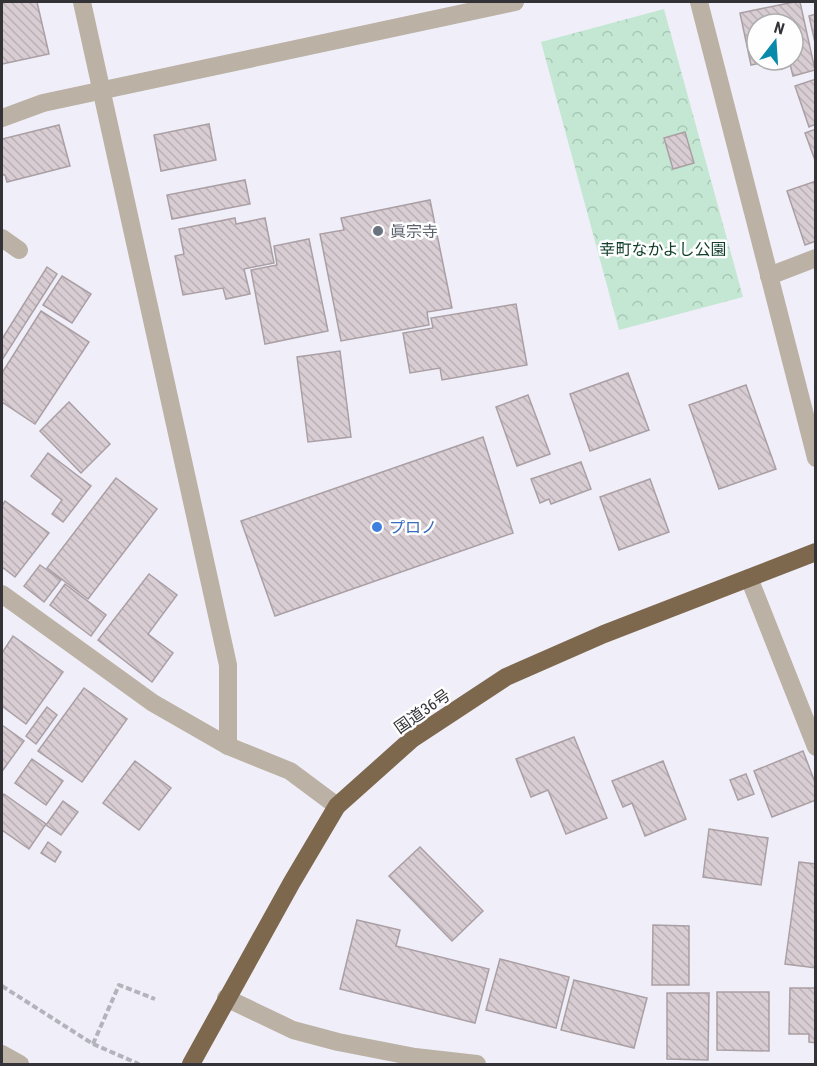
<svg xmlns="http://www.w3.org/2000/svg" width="817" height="1066" font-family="'Roboto Condensed','Noto Sans JP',sans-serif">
<defs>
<pattern id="forest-crowns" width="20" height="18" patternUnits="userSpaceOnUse" patternTransform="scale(1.5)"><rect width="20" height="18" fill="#c4e7d3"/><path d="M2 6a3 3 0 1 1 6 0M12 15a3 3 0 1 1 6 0" fill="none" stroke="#a9c7b6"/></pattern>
<pattern id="building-back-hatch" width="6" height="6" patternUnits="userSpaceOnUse" patternTransform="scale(1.5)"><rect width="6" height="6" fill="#d8cdd2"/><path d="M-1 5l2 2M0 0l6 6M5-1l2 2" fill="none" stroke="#bab0b5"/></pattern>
</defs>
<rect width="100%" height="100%" fill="#f0eff9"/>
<polygon fill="url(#forest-crowns)" points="664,9 743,297 619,330 541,42"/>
<g fill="url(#building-back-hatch)" stroke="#aa9fa4" stroke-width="1.5">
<polygon points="7,2 37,2 49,54 2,64 2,3"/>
<polygon points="794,2 800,2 815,70 793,76 789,60 793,60 793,24 757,24 757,60 774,60 751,65 740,13"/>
<polygon points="816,14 816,47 809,16"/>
<polygon points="816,79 816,124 809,127 795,86"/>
<polygon points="209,124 216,160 161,171 154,135"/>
<polygon points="59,125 70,166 7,182 5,175 2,175 2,139"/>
<polygon points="816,129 816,163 805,133"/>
<polygon points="685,132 694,163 673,169 664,138"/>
<polygon points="245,180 250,204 172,219 167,195"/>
<polygon points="816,181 816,241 805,245 787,191"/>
<polygon points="430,200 452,308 427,312 429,325 341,341 320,234 344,230 341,218"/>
<polygon points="235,218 236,224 265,218 274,263 244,269 250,294 226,299 223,288 183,295 175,256 184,254 179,229"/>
<polygon points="309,239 328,331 265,344 251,270 277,265 274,246"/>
<polygon points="47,267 57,274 2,360 2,339"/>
<polygon points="62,276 91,294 72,323 43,305"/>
<polygon points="516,304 527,365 442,380 440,368 410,373 403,333 433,328 431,318"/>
<polygon points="41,311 89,342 35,424 2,402 2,373"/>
<polygon points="340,351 351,437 308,442 297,357"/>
<polygon points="628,373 649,430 590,451 570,394"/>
<polygon points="746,385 776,469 719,489 689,405"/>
<polygon points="528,395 550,454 517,466 496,407"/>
<polygon points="69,402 110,444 81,473 40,431"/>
<polygon points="483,437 513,533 275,616 241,521"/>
<polygon points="48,453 91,486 63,522 52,514 62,500 31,476"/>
<polygon points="581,462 591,489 551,504 549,499 540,503 531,479"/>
<polygon points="116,478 157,509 88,599 47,568"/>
<polygon points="650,479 669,532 619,550 600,497"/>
<polygon points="5,501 49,533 15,577 2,567 2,506"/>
<polygon points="40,565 61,580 44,602 24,586"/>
<polygon points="149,574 177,595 148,634 173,653 152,682 98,640"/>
<polygon points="65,584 106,615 91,636 50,605"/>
<polygon points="13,636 63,672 26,724 2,706 2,653"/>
<polygon points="84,688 127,719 82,782 38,751"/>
<polygon points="47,707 57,715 36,744 26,736"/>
<polygon points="2,725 24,741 3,770 2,769"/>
<polygon points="574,737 607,818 566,834 548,790 531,797 516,759"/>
<polygon points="803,751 816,785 816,800 772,817 754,771"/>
<polygon points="32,759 63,781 46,805 15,783"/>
<polygon points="135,761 171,788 139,830 103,803"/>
<polygon points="663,761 686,819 645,836 632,803 623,807 612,781"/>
<polygon points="746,774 754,794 738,800 730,780"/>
<polygon points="4,794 46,824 29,849 2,830 2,797"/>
<polygon points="63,801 78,812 61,835 46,825"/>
<polygon points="709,829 768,838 761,885 703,877"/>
<polygon points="48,842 61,852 55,862 41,853"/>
<polygon points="420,847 483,911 452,941 389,876"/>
<polygon points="799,862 816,864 816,968 785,964"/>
<polygon points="357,920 400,930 396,946 489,969 475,1023 340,989"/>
<polygon points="653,925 689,926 689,985 652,985"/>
<polygon points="500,959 569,977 556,1028 486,1010"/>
<polygon points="574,980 647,998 634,1048 561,1030"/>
<polygon points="790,988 816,988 816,1043 809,1042 809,1034 789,1034"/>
<polygon points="717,992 769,992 769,1051 717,1050"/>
<polygon points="667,993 709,993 708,1060 667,1059"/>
</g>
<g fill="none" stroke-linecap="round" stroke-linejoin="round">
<g stroke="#b3b3bb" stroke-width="4" stroke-dasharray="6 3" stroke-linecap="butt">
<polyline points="2,986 93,1044 139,1064"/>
<polyline points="93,1044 119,985 155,999"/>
</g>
<g stroke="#bbb1a4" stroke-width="18">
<polyline points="2,238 19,250"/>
<polyline points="769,276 816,258"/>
<polyline points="749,578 816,747"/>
</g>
<g stroke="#bbb1a4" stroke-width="18">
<polyline points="82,2 228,665 228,746 290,771 337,806"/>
<polyline points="699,2 816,458"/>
<polyline points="2,118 43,103 515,2"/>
<polyline points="2,594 153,703 228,746"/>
<polyline points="226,998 293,1030 338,1042 415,1057 477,1064"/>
<polyline points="2,1054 20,1064"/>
</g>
<polyline stroke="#7e684d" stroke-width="18" points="191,1064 292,882 337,806 412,739 506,677 604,634 816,552"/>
</g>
<circle fill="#6b7280" stroke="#fefefe" stroke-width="2" cx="378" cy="231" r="6"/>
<circle fill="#3f7fe0" stroke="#fefefe" stroke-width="2" cx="377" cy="527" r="6"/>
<g text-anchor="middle" stroke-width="5" stroke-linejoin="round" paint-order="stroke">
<g font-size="16" fill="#5b616d" stroke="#fefefe" text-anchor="start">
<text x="390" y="237">眞宗寺</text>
</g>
<g font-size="16" fill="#0e3e29" stroke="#fefefe">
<text x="663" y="255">幸町なかよし公園</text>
</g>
<g font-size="16" fill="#366cbe" stroke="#fefefe" text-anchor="start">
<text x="389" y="533">プロノ</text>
</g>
<g font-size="16" fill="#333337" stroke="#fefefe">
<text transform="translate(422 711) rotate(-35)" y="6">国道36号</text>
</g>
</g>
<rect width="817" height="1066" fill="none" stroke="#333337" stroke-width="6"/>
<g transform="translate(775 42) rotate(17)"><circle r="28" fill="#fefefe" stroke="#adadae" stroke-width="1.5"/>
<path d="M0-4.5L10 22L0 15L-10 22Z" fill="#098aab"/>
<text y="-9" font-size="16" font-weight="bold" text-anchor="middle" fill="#333337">N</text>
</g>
</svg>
